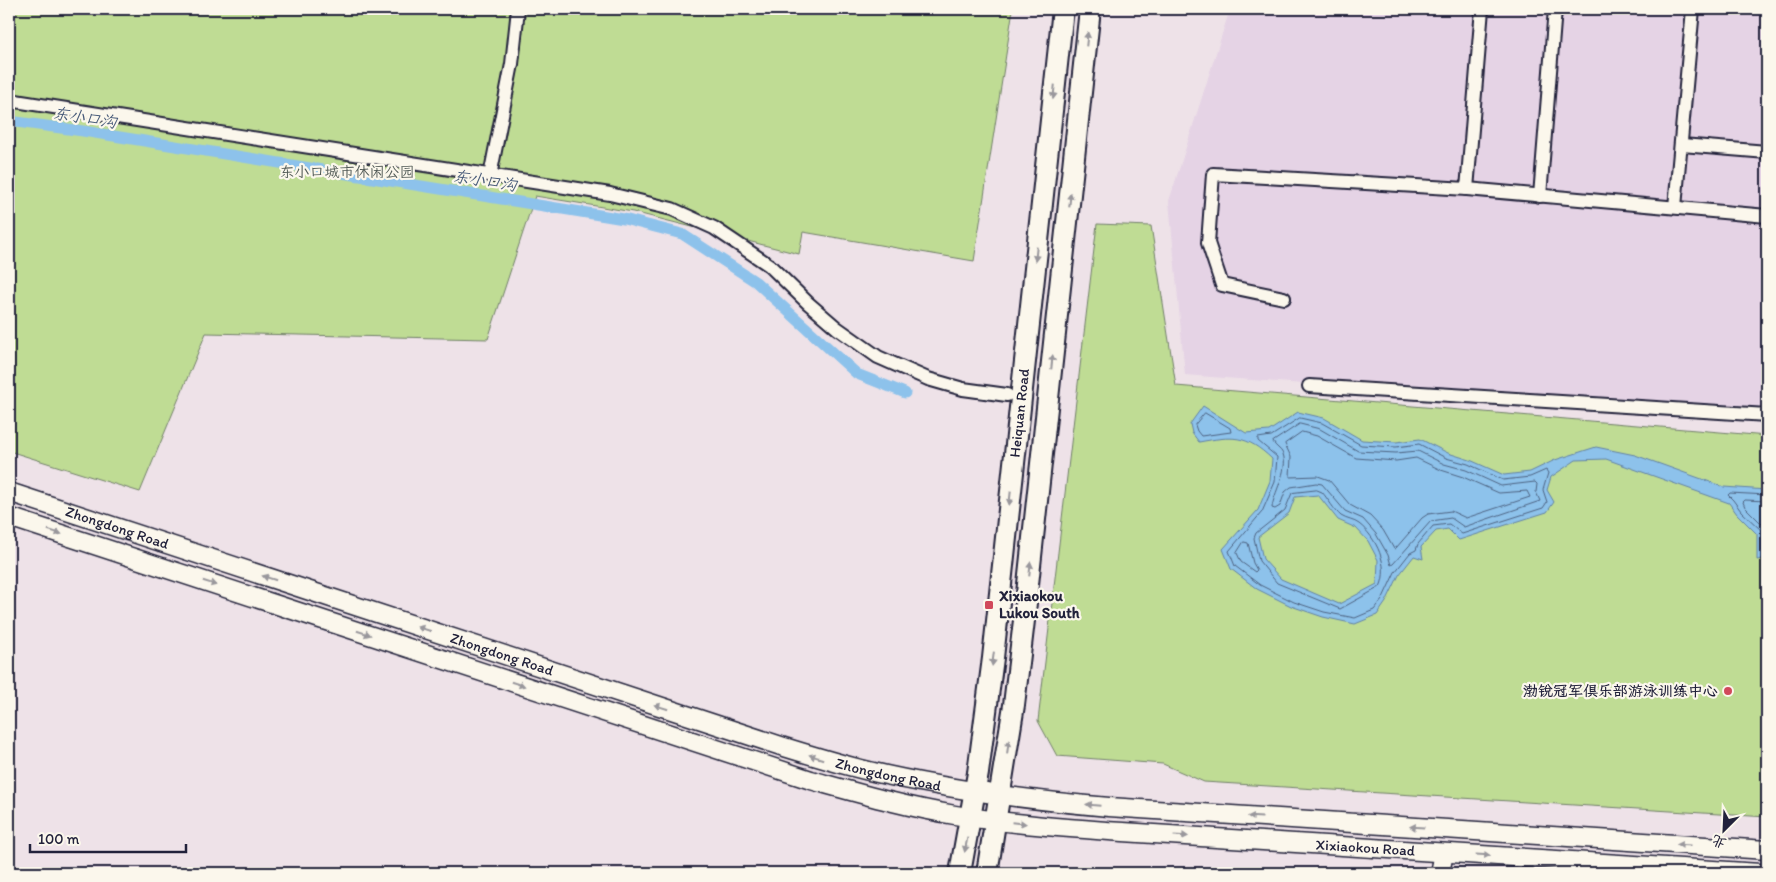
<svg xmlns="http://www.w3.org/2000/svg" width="1776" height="882" font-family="Itim,'LXGW WenKai TC',sans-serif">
<rect width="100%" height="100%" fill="#eee2e8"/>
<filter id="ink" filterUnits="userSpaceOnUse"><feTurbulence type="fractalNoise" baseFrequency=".02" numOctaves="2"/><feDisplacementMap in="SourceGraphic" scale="10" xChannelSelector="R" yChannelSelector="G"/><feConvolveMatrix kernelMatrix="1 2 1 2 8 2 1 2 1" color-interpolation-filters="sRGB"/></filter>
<g filter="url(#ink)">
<polygon fill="#e5d3e5" points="1230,9 1767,9 1767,419 1185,375 1169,201"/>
<g fill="#bfdc94" stroke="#707f68">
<polygon points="9,9 1013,9 974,261 803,232 799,254 633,212 535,196 488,339 206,333 140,492 9,451"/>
<polygon points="1097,224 1151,226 1176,386 1767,436 1767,817 1204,782 1163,764 1057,756 1038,721"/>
</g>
<path fill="#8dc2eb" stroke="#6282a5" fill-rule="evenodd" d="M1203,406l43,27 23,-2 29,-19 26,6 38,22 34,2 24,-3 28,14 22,7 34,15 26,-3 25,-12 41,-13 39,8 89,32 43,3v68l-10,2v-26l-20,-20 -8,-11 -123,-44 -30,1 -25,17 -4,13 7,12 -7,10 -88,28 -11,-11 -12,2 -15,16 2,12 -9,-3 -15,19 -13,27 -9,13 -22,9 -32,-7 -32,-11 -34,-17 -26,-20 -8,-20 35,-39 12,-29 2,-22c-26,-25 -40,-23 -73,-17l-7,-9 -2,-9zM1318,495l20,25 18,8 12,13 10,19 -1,24 -38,20 -58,-25 -18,-20 -5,-22 31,-24 6,-16z"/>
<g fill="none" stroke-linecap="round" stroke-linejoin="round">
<g stroke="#4d6281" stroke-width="1">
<polygon points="1205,413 1230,428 1231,432 1201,436 1197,431 1195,425"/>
<polygon points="1300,418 1322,423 1361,445 1396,447 1419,444 1446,458 1468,464 1503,480 1530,477 1546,470 1548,473 1543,490 1547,502 1543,508 1462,534 1449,524 1433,526 1418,544 1416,550 1410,553 1395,572 1382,600 1374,610 1355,618 1324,612 1294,602 1260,585 1235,566 1229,551 1262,512 1275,482 1277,457 1258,441 1258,438 1271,436"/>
<path d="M1300,424l20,5 38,22 38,2 22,-2 26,13 22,6 35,16 34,-4 2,2 -1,8 4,9 -76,26 -13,-9 -20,3 -38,43 -2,1 -3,-10 -12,-21 -13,-15 -18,-8 -23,-27 -6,-1 -25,4 -6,5 -5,14 -5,3 -3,-1c1,-14 17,-38 11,-54 -2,-5 -8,-7 -10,-12z"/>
<polygon points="1302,432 1317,436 1356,458 1396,461 1416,458 1441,470 1463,477 1499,493 1527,491 1530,497 1466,518 1451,511 1428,514 1422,518 1396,548 1394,549 1383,530 1370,516 1350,505 1329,480 1318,476 1290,477 1291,457 1285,444"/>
<path d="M1317,490l5,2c6,7 12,18 19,24 6,4 13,4 18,8 17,13 31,42 21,63l-40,22 -63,-26 -18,-22 -5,-23 2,-5 29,-23 7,-17z"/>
<polyline points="1767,495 1730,493 1728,495 1733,500 1741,511 1762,531 1762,551 1767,553"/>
<polyline points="1767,501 1745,500 1743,502 1745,507 1767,529"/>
<polygon points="1244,542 1248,543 1253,563 1257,570 1255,572 1241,562 1237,553"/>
</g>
<polyline stroke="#8dc2eb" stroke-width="11" points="9,121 83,131 624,219 682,234 756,282 857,374 905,393"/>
<g stroke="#22223b" stroke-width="16">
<g id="street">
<polyline points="9,100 610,194 672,209 714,228 769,265 808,303 837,328 878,357 928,379 963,389 1007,395"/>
<polyline points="1682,145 1767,152"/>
<polyline points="490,176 512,64 518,9"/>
<polyline points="1467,189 1482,9"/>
<polyline points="1540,196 1555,9"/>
<polyline points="1675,207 1693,9"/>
<polyline points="1284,298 1222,285 1208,243 1213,174 1467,189 1767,216"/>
<polyline points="1309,386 1767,415"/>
</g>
</g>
<g stroke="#22223b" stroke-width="21">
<g id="secondary">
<path id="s1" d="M9,492l772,254c29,9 58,18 88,25 79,19 160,29 240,36l658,43"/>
<path id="s2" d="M9,517l802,263c47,13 95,27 144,35 56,9 112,13 168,17l637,41"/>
<polyline points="1440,873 1444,853"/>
</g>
</g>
<g stroke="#22223b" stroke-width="24">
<g id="primary">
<path id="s3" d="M960,873l18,-100 15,-115 70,-649"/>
<polyline points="987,873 1014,705 1025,612 1090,9"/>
</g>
</g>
<use href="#street" stroke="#fbf7ec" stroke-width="12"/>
<use href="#secondary" stroke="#fbf7ec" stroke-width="18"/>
<use href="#primary" stroke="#fbf7ec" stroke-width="20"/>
</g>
<defs><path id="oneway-solid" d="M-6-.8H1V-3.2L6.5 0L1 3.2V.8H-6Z" transform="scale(1.25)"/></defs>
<g fill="#99979c">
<use href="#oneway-solid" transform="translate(1087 39) rotate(-84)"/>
<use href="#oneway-solid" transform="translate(1054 92) rotate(96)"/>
<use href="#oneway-solid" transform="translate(1070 200) rotate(-84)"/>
<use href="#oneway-solid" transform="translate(1036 254) rotate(96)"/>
<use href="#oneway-solid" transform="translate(1052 362) rotate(-84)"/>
<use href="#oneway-solid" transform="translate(1010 498) rotate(96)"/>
<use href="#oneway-solid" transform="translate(55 532) rotate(18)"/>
<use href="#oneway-solid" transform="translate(1030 569) rotate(-84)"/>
<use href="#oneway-solid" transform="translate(269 578) rotate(-162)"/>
<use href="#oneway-solid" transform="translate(210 583) rotate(18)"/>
<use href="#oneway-solid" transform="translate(424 629) rotate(-162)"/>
<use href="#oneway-solid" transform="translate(364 633) rotate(18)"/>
<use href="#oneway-solid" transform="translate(993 659) rotate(97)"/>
<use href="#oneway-solid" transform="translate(518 684) rotate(18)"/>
<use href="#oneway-solid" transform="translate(661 707) rotate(-162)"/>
<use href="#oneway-solid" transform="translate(1008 747) rotate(-82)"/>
<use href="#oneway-solid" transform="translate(816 757) rotate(-163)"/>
<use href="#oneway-solid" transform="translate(1093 805) rotate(-175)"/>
<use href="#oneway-solid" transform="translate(1255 817) rotate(-176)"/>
<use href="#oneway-solid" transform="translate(1019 823) rotate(6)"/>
<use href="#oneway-solid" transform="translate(1417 827) rotate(-176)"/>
<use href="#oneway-solid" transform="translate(1181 836) rotate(4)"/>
<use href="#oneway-solid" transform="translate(966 845) rotate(101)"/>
<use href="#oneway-solid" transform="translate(1684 845) rotate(-176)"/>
<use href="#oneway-solid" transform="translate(1483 855) rotate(4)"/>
</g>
</g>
<g fill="#d1495b" stroke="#fbf7ec" stroke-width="2">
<rect x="984" y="600" width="10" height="10" rx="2.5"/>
<circle cx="1728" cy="691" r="5"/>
</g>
<g text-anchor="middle" stroke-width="4.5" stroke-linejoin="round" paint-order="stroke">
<g font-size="15" fill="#515a56" stroke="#fbf7ec">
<text x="347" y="177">东小口城市休闲公园</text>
</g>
<g font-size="15" fill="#22223b" stroke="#fbf7ec">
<text dy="5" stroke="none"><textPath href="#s3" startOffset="464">Heiquan Road</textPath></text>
<text dy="5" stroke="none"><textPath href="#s1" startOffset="114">Zhongdong Road</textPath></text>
<text dy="5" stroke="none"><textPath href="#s1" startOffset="519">Zhongdong Road</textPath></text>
<text dy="5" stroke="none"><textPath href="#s1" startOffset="924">Zhongdong Road</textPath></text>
<text dy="5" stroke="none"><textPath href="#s2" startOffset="1404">Xixiaokou Road</textPath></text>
</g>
<g font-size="15" font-weight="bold" fill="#22223b" stroke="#fbf7ec" text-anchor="start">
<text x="999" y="601">Xixiaokou<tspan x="999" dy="17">Lukou South</tspan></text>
<text x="1718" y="696" text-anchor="end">渤锐冠军俱乐部游泳训练中心</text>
</g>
<g font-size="16" font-style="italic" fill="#475a79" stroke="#fbf7ec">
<text transform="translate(85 117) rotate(9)" y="6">东小口沟</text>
<text transform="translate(485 180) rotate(9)" y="6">东小口沟</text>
</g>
</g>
<rect width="1776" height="882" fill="none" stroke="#fbf7ec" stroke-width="30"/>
<rect x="15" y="15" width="1746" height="852" fill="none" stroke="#22223b" stroke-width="2" filter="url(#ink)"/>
<g transform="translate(1724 830) rotate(204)" stroke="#fbf7ec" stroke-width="4" paint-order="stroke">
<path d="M0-4L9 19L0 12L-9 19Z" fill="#22223b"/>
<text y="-8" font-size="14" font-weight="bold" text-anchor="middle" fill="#22223b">北</text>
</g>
<path d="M30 844v8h156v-8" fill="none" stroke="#22223b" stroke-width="2.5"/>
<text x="38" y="844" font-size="15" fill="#22223b" stroke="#fbf7ec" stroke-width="4" paint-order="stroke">100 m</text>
</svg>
